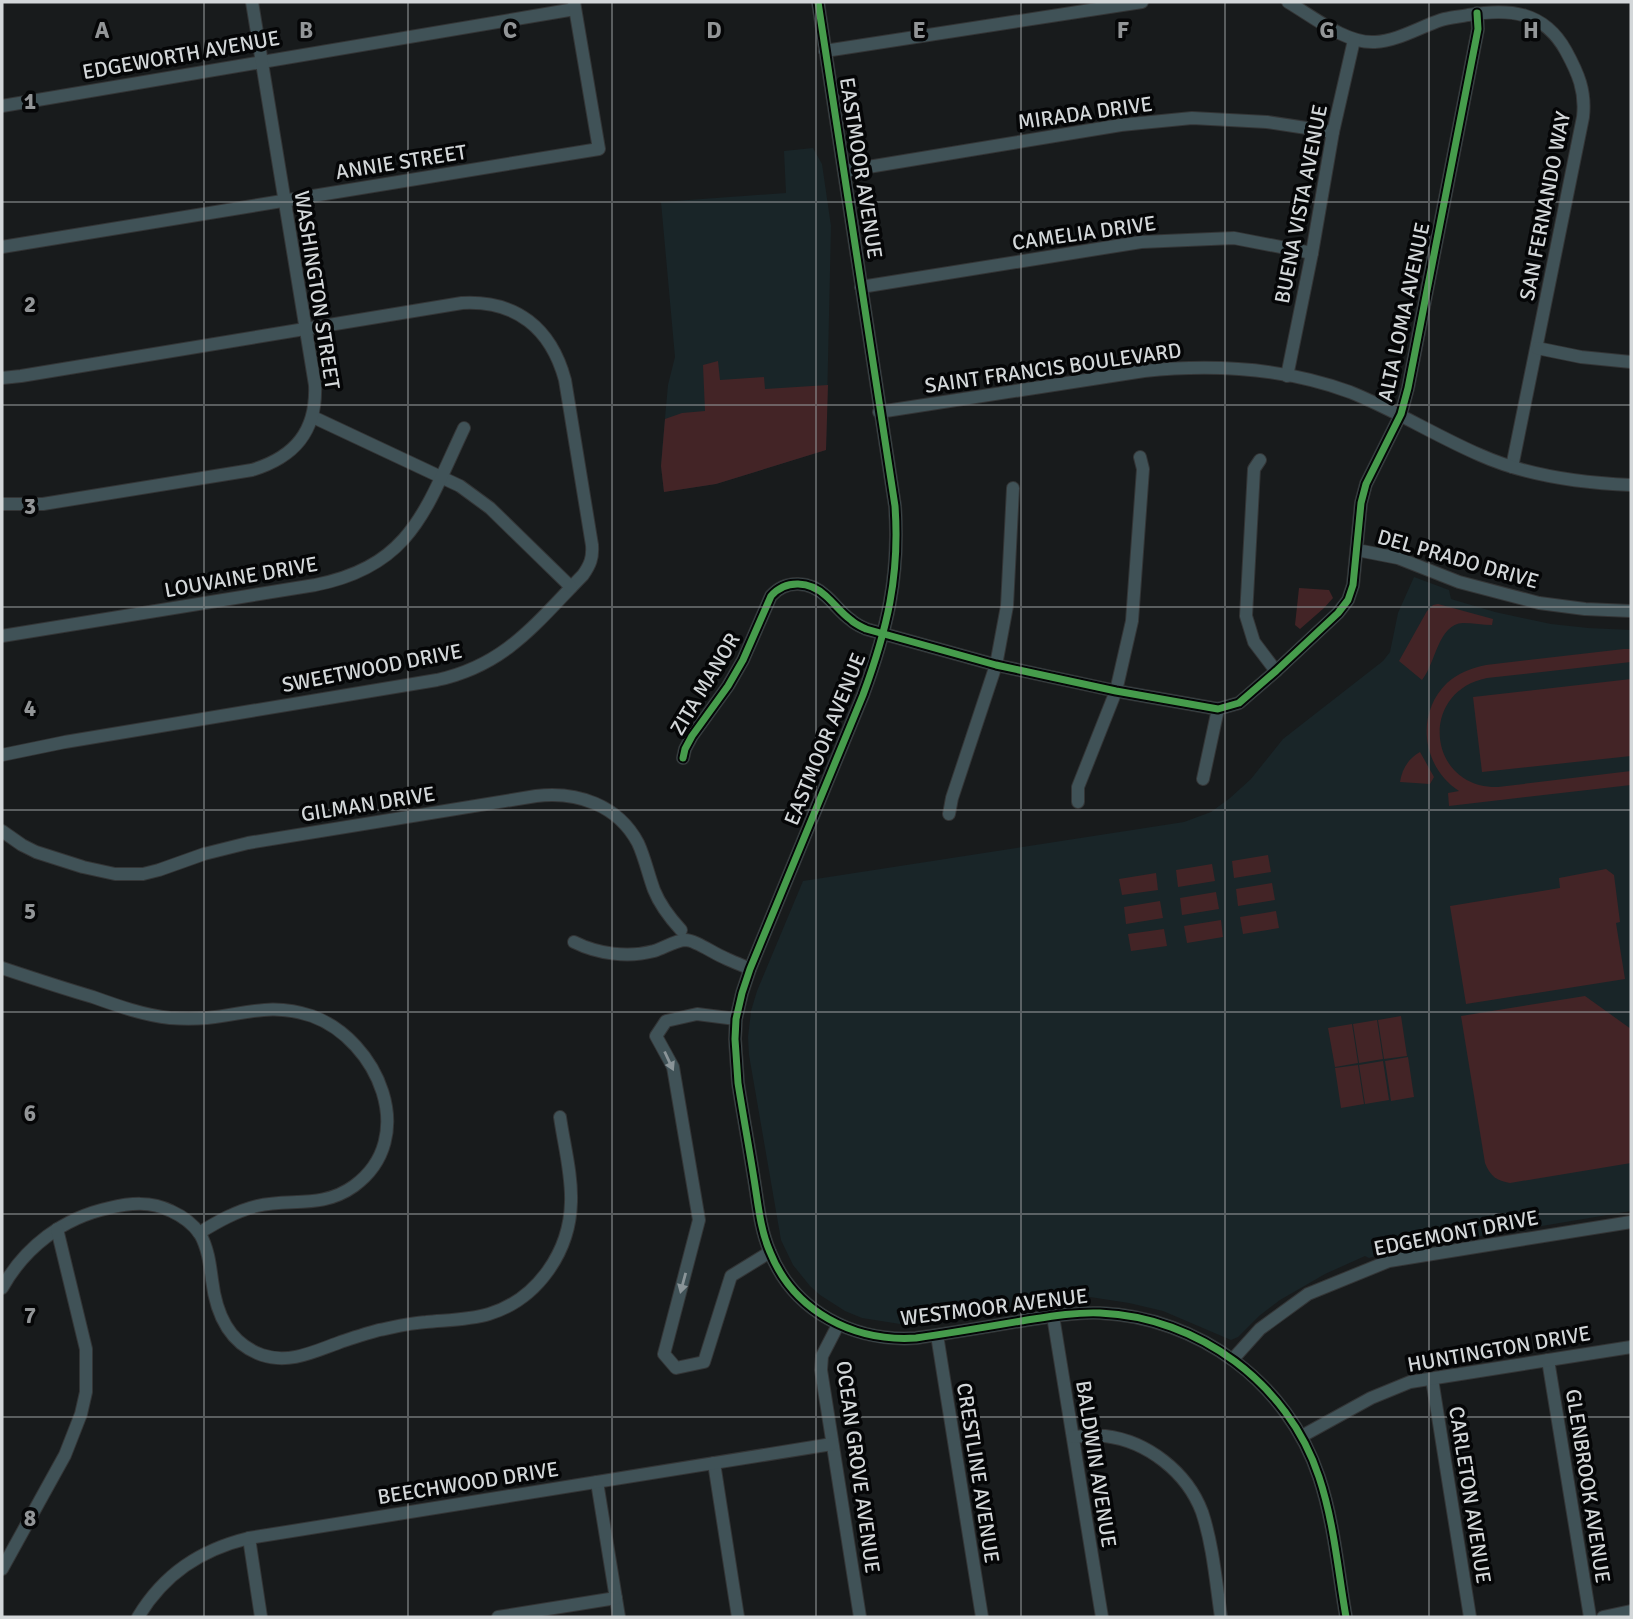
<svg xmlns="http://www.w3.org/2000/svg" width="1633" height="1619" font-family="Signika,sans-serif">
<rect width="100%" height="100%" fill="#181b1c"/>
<g fill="#192528">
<polygon points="813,148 822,164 831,226 826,450 716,484 664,492 661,466 662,451 668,385 675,357 661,202 786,193 784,151"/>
<polygon points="1414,577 1449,590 1451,599 1495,612 1551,624 1588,628 1631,630 1631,1211 1392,1251 1369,1258 1365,1256 1325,1274 1280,1300 1259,1316 1238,1337 1231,1340 1163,1311 1129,1303 1090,1297 1077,1297 900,1324 862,1318 845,1311 820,1295 810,1286 793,1265 781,1240 749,1055 748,1037 751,1011 757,991 803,881 1184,822 1211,812 1230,798 1251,779 1283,739 1383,661 1390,652 1398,613"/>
</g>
<g fill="#432426">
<polygon points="718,361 720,380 764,377 765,389 828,385 826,450 716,484 664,492 661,466 665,419 682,413 705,411 703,365"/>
<polygon points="1299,588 1329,590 1333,598 1324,608 1300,629 1295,625"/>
<path d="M1438,604l55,15 -1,6c-9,0 -19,-2 -29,-2 -25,1 -27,40 -41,57l-23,-19 28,-50 6,-6z"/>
<path d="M1624,649h7v13l-144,16c-70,14 -59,111 11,109l133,-16v14l-182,21 -1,-13 11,-2c-37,-24 -44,-77 -12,-108 11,-10 24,-15 39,-18z"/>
<polygon points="1631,679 1631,756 1482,772 1473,697"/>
<path d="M1420,752l14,25 -4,7 -30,-2c2,-13 8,-23 20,-30z"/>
<polygon points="1268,855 1271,872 1234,878 1232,861"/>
<polygon points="1212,864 1215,881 1178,887 1176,870"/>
<polygon points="1606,869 1614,875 1620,922 1616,923 1625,979 1466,1004 1450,906 1560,888 1559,878"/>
<polygon points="1156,873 1158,890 1122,895 1119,879"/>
<polygon points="1272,883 1275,900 1238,906 1236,889"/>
<polygon points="1216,892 1219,909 1182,915 1180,898"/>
<polygon points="1160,901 1163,918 1126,924 1124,907"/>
<polygon points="1276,911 1279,928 1243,934 1240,917"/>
<polygon points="1221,920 1223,937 1187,943 1184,926"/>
<polygon points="1164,929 1167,946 1131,951 1128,934"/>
<path d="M1585,996l46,33v134l-121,20c-13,-2 -20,-7 -25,-20l-24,-147z"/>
<polygon points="1401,1016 1407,1056 1384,1059 1378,1020"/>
<polygon points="1377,1020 1383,1059 1359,1063 1353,1024"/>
<polygon points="1352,1024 1358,1063 1335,1067 1328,1028"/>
<polygon points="1408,1057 1414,1097 1391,1101 1385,1061"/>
<polygon points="1383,1061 1389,1100 1365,1104 1359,1065"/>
<polygon points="1358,1065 1364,1104 1341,1108 1335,1068"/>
</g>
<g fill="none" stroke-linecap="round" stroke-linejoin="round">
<g stroke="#333536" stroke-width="14">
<g id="minor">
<path d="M818,2l77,504c5,70 -8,124 -32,189l-113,274 -8,24 -6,26 -1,20 3,44c5,32 11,64 16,96 4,24 6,50 16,73 24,60 84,90 146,86 35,-5 70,-11 105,-17 26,-4 52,-9 79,-8 98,4 188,70 219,164 15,45 19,94 27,140"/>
<path d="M1288,2c24,14 58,42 87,40 22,-1 45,-15 66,-22 9,-3 18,-3 27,-5 41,-7 76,-4 98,36 12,22 20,40 17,66l-71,350"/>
<polyline points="825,51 1142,2"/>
<polyline points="2,106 575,9"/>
<polyline points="844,171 1121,125 1192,118 1267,122 1333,132"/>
<polyline points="2,247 599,149 574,2"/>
<polyline points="861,287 1141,242 1234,238 1312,253"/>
<polyline points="1537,348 1581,357 1631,362"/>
<polyline points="1287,376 1312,253 1333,132 1354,40"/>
<path d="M2,378l19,-2 441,-73c54,-3 89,25 103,77l27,165c1,13 -2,20 -9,30 -47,48 -77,90 -146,105l-372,62 -63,13"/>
<path d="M879,412l265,-41c69,-7 141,-3 206,21 45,18 86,44 130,63 47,21 100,28 151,30"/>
<polyline points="313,417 460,486 490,508 571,587"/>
<polyline points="1260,460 1254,469 1246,616 1254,642 1276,671"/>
<path d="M2,504h41l209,-34c43,-13 65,-39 63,-85l-63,-383"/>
<polyline points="1357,550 1398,558 1459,582 1539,603 1585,609 1631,611"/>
<path d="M2,636l313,-51c97,-19 111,-77 149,-157"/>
<path d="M683,758l2,-9 7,-13 36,-50 15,-26 28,-64c15,-17 39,-15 55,0 9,8 15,17 25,24 4,4 9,6 15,9l130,36 120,26 102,18 21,-6 37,-32 62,-58 10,-13 5,-15 8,-82 5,-19 35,-70 7,-26 70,-359 -1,-16"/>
<polyline points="1203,779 1218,709"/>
<polyline points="1078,802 1078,787 1116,691 1132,621 1143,469 1140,457"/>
<polyline points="949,814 952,798 996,665 1007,606 1013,488"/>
<path d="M2,831l20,14 14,7 47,15 32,7h28l16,-4 45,-16 44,-11 288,-47c41,-5 82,9 102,47 7,15 10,31 16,47 6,15 16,28 27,40"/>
<path d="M574,942c24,12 54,16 80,9 10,-3 20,-10 31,-11 11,0 29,14 40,18 8,4 17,7 25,11"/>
<path d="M2,968c30,10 60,20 91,29 25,9 50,18 77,21 12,1 25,1 37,0 40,-4 64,-16 105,-2 66,24 108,122 42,170 -32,23 -63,12 -97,20 -21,5 -40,16 -58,27"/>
<polyline points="736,1019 697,1014 666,1021 656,1036 673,1067 699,1220 664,1354 676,1368 704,1362 731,1276 770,1252"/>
<path d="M2,1288c23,-41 61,-70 107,-80 21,-5 42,-7 62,3 11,5 22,13 29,23 8,14 10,31 12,46 4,33 16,63 50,75 27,9 51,-3 76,-12 13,-5 27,-9 41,-13 15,-3 31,-7 47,-8 21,-2 43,-2 63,-8 49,-15 81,-63 82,-112 1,-28 -7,-57 -11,-85"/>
<polyline points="1053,1316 1102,1617"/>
<polyline points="838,1325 822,1356 821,1370 860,1617"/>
<polyline points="937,1335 982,1617"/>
<polyline points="1233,1359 1260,1329 1308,1294 1389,1261 1631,1222"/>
<polyline points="1548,1360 1590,1617"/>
<polyline points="1432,1379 1470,1617"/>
<polyline points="1302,1436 1371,1398 1410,1382 1631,1347"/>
<path d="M1073,1437c10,-1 21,-2 32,-1 42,5 82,36 97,76 11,33 14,71 19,105"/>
<polyline points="714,1463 738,1617"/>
<polyline points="597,1482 619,1617"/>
<polyline points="249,1538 261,1617"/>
<polyline points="2,1569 65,1455 81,1414 86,1392 86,1349 57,1229"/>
<path d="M138,1617c26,-43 62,-67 111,-79l583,-94"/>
<polyline points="498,1617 616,1598"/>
<polyline points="1603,1617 1631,1611"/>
</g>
</g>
<use href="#minor" stroke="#405257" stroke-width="12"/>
<g stroke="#050607" stroke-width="11">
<g id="cycleway">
<path d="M818,2l77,504c5,70 -8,124 -32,189l-113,274 -8,24 -6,26 -1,20 3,44c5,32 11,64 16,96 4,24 6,50 16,73 24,60 84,90 146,86 35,-5 70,-11 105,-17 26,-4 52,-9 79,-8 98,4 188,70 219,164 15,45 19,94 27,140"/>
<path d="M683,758l2,-9 7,-13 36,-50 15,-26 28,-64c15,-17 39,-15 55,0 9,8 15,17 25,24 4,4 9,6 15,9l130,36 120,26 102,18 21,-6 37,-32 62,-58 10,-13 5,-15 8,-82 5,-19 35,-70 7,-26 70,-359 -1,-16"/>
</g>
</g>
<use href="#cycleway" stroke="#469c4c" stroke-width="7"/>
</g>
<defs><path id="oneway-solid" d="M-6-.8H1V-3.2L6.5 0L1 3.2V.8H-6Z" transform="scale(1.75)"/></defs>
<g fill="#8a9498">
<use href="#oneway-solid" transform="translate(669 1061) rotate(65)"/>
<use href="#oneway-solid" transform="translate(683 1283) rotate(105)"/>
</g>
<path fill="none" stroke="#929597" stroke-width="2" stroke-opacity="0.55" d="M204,2v1615M408,2v1615M612,2v1615M816,2v1615M1021,2v1615M1225,2v1615M1429,2v1615M2,202h1629M2,405h1629M2,607h1629M2,810h1629M2,1012h1629M2,1214h1629M2,1417h1629"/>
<g text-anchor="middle" stroke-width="7" stroke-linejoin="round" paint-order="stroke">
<g font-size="21" fill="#d3d7d9" stroke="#050607">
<text transform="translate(181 55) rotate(-10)" y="7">EDGEWORTH AVENUE</text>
<text transform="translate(1085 113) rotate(-8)" y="7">MIRADA DRIVE</text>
<text transform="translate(401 162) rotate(-9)" y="7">ANNIE STREET</text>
<text transform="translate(861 168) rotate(81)" y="7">EASTMOOR AVENUE</text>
<text transform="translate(1301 204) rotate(-79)" y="7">BUENA VISTA AVENUE</text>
<text transform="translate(1545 206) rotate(-79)" y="7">SAN FERNANDO WAY</text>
<text transform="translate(1084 233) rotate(-8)" y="7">CAMELIA DRIVE</text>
<text transform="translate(317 290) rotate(81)" y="7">WASHINGTON STREET</text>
<text transform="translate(1404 312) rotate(-78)" y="7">ALTA LOMA AVENUE</text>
<text transform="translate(1053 368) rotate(-8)" y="7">SAINT FRANCIS BOULEVARD</text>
<text transform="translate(1458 559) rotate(16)" y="7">DEL PRADO DRIVE</text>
<text transform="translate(241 577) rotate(-10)" y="7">LOUVAINE DRIVE</text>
<text transform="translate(372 668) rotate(-11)" y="7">SWEETWOOD DRIVE</text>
<text transform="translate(705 684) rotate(-59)" y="7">ZITA MANOR</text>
<text transform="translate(825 739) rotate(-68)" y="7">EASTMOOR AVENUE</text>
<text transform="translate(368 804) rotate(-9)" y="7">GILMAN DRIVE</text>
<text transform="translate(1456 1233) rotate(-11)" y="7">EDGEMONT DRIVE</text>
<text transform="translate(994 1307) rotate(-7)" y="7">WESTMOOR AVENUE</text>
<text transform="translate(1499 1349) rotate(-10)" y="7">HUNTINGTON DRIVE</text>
<text transform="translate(1096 1464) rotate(81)" y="7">BALDWIN AVENUE</text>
<text transform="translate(858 1467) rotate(82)" y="7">OCEAN GROVE AVENUE</text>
<text transform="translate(978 1473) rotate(81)" y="7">CRESTLINE AVENUE</text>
<text transform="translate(468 1483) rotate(-9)" y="7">BEECHWOOD DRIVE</text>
<text transform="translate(1588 1486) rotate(81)" y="7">GLENBROOK AVENUE</text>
<text transform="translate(1470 1495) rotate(81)" y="7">CARLETON AVENUE</text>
</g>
</g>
<g font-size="23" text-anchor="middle" font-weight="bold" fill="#929597" stroke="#050607" stroke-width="7" stroke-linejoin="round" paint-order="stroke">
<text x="102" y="38">A</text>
<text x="306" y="38">B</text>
<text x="510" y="38">C</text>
<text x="714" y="38">D</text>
<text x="919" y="38">E</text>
<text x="1123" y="38">F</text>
<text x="1327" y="38">G</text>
<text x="1531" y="38">H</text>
<text x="30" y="109">1</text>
<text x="30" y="312">2</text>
<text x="30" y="514">3</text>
<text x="30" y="716">4</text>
<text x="30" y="919">5</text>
<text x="30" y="1121">6</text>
<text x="30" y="1323">7</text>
<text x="30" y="1526">8</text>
</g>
<rect width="1633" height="1619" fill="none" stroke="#d3d7d9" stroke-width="7"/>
</svg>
